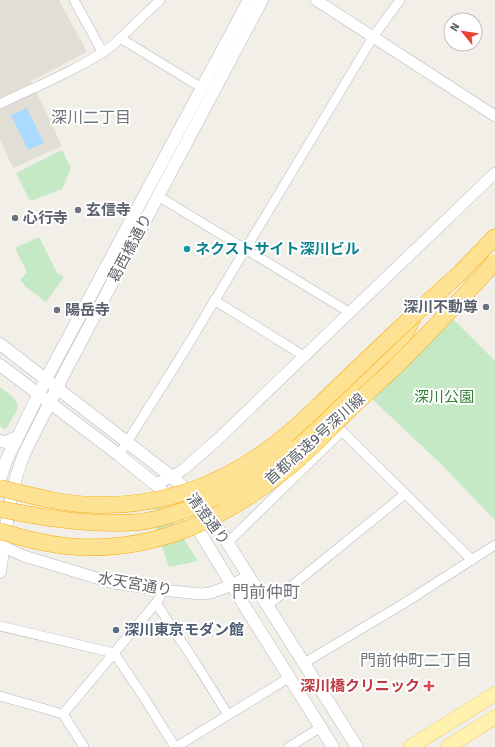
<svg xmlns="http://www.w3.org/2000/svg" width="495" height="747" font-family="Signika,'Noto Sans JP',sans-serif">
<rect width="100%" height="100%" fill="#f1efe8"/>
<polygon fill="#e1ded6" points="0,0 59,0 87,52 31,81 62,146 13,168 0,140"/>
<g fill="#c5e8c5">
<polygon points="62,150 71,168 62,189 30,201 16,173"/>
<polygon points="39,237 57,273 64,277 46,302 23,285 24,284 20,280 27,272 15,248"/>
<polygon points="452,318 495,361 495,520 441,464 371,398"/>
<polygon points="0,387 13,397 18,405 16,412 6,429 2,428 0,425"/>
<polygon points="159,507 171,519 198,561 169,567 151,513"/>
</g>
<polygon fill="#aadaff" points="27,108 44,143 28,150 11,115"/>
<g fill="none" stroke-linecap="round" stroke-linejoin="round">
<g stroke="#b5b8bc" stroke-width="10">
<g id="minor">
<polyline points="74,0 103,53"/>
<polyline points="120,38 202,88"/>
<path d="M0,104c37,-18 78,-34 112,-58l48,-46"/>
<polyline points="158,196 349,312"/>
<polyline points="214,300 304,356"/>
<polyline points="119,455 185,350 373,37 400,0"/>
<polyline points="227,543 342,431 472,560"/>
<polyline points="156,603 197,665 228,715"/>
<polyline points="267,606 405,494"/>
<polyline points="0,626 114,653 145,699 175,747"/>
<polyline points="304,663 403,604 495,545"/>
<polyline points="0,696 63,714 156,603 160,597 162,590"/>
<polyline points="63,714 84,747"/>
<polyline points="176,747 290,677"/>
<polyline points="289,747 321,727"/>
</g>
</g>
<g stroke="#b5b8bc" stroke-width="12">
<g id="tertiary">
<polyline points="316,0 495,116"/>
<polyline points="155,484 172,477 184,469 217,440 495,173"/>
<polyline points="4,547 24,556 113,583 162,590 201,594 210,593 232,585 248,576"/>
</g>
</g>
<g stroke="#b6babf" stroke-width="13">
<g id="secondary">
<polyline points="0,344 172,477 189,492 203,508 222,534 357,747"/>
<polyline points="0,365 119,455 155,484 185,513 196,526 247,610 333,747"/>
<polyline points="0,441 6,442 17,437"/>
<polyline points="0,480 6,461 46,379 249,0"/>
<path d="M0,572c6,-40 9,-83 25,-120l42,-84 195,-368"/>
</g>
</g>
<g stroke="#f2c960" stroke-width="15">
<g id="primary">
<polyline points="410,747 495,694"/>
<polyline points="448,747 495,717"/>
</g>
</g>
<g stroke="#f9ab00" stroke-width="17">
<polyline id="motorway" points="290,449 379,365 404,336 414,315 460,273 495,237"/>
</g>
<use href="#minor" stroke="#fff" stroke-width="9"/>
<use href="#tertiary" stroke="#fff" stroke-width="11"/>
<use href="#secondary" stroke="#fff" stroke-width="12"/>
<use href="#primary" stroke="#fff2af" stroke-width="14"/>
<use href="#motorway" stroke="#fde293" stroke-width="16"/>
<g stroke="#f9ab00" stroke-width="17" stroke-linecap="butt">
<g id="motorway-bridge">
<path d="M0,488c32,8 65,17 98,17 71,1 132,-23 186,-68 18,-14 34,-31 51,-47 26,-25 52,-50 79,-75"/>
<path d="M0,509c46,9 92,17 139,13 17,-2 33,-7 49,-13 41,-16 69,-32 102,-60"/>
<path d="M0,531c21,7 43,12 65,15 89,9 162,-28 229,-83 20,-17 38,-37 57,-55 13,-13 28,-26 42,-39 35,-34 69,-71 102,-107"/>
</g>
</g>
<use href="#motorway-bridge" stroke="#fde293" stroke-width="16"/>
</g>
<g fill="#6b7280" stroke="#fff" stroke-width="1.5">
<circle cx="78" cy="210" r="4"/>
<circle cx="15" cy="218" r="4"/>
<circle cx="486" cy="307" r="4"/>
<circle cx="57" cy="310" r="4"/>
</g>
<circle fill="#0f9aa8" stroke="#fff" stroke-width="1.5" cx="187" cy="249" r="4"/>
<circle fill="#5c6f8a" stroke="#fff" stroke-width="1.5" cx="116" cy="630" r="4"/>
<path fill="#e0444e" stroke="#fff" stroke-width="1.5" d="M427 680h4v4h4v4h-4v4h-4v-4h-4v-4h4z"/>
<g text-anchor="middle" stroke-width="4" stroke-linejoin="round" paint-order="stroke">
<g font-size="15" font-weight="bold" fill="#5b616d" stroke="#fff" text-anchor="start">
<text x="86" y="215">玄信寺</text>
<text x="23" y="223">心行寺</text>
<text x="478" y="312" text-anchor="end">深川不動尊</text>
<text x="65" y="315">陽岳寺</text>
</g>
<g font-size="15" fill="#5f6368" stroke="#fff">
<text transform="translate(130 248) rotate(-62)" y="5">葛西橋通り</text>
<text transform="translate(315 439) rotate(-42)" y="5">首都高速9号深川線</text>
<text transform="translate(208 519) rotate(53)" y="5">清澄通り</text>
<text transform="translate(135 584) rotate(10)" y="5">水天宮通り</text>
</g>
<g font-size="15" font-weight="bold" fill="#0d838f" stroke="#fff" text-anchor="start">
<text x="195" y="254">ネクストサイト深川ビル</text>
</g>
<g font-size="15" fill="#348238" stroke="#fff">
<text x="444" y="402">深川公園</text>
</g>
<g font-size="15" font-weight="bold" fill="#4e5e75" stroke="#fff" text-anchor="start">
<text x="124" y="635">深川東京モダン館</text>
</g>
<g font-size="15" font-weight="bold" fill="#be3a42" stroke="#fff" text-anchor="end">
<text x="420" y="691">深川橋クリニック</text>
</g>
<g font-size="16" fill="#70757a" stroke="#fff">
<text x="91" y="123">深川二丁目</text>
<text x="416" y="666">門前仲町二丁目</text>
</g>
<g font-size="17" fill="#70757a" stroke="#fff">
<text x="266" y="598">門前仲町</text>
</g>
</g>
<g transform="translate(463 32) rotate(300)"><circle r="19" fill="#ffffff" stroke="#bfc1c3"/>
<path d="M0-3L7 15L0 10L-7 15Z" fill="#ea4335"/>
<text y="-6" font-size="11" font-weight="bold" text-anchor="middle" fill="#5f6368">N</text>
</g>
</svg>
